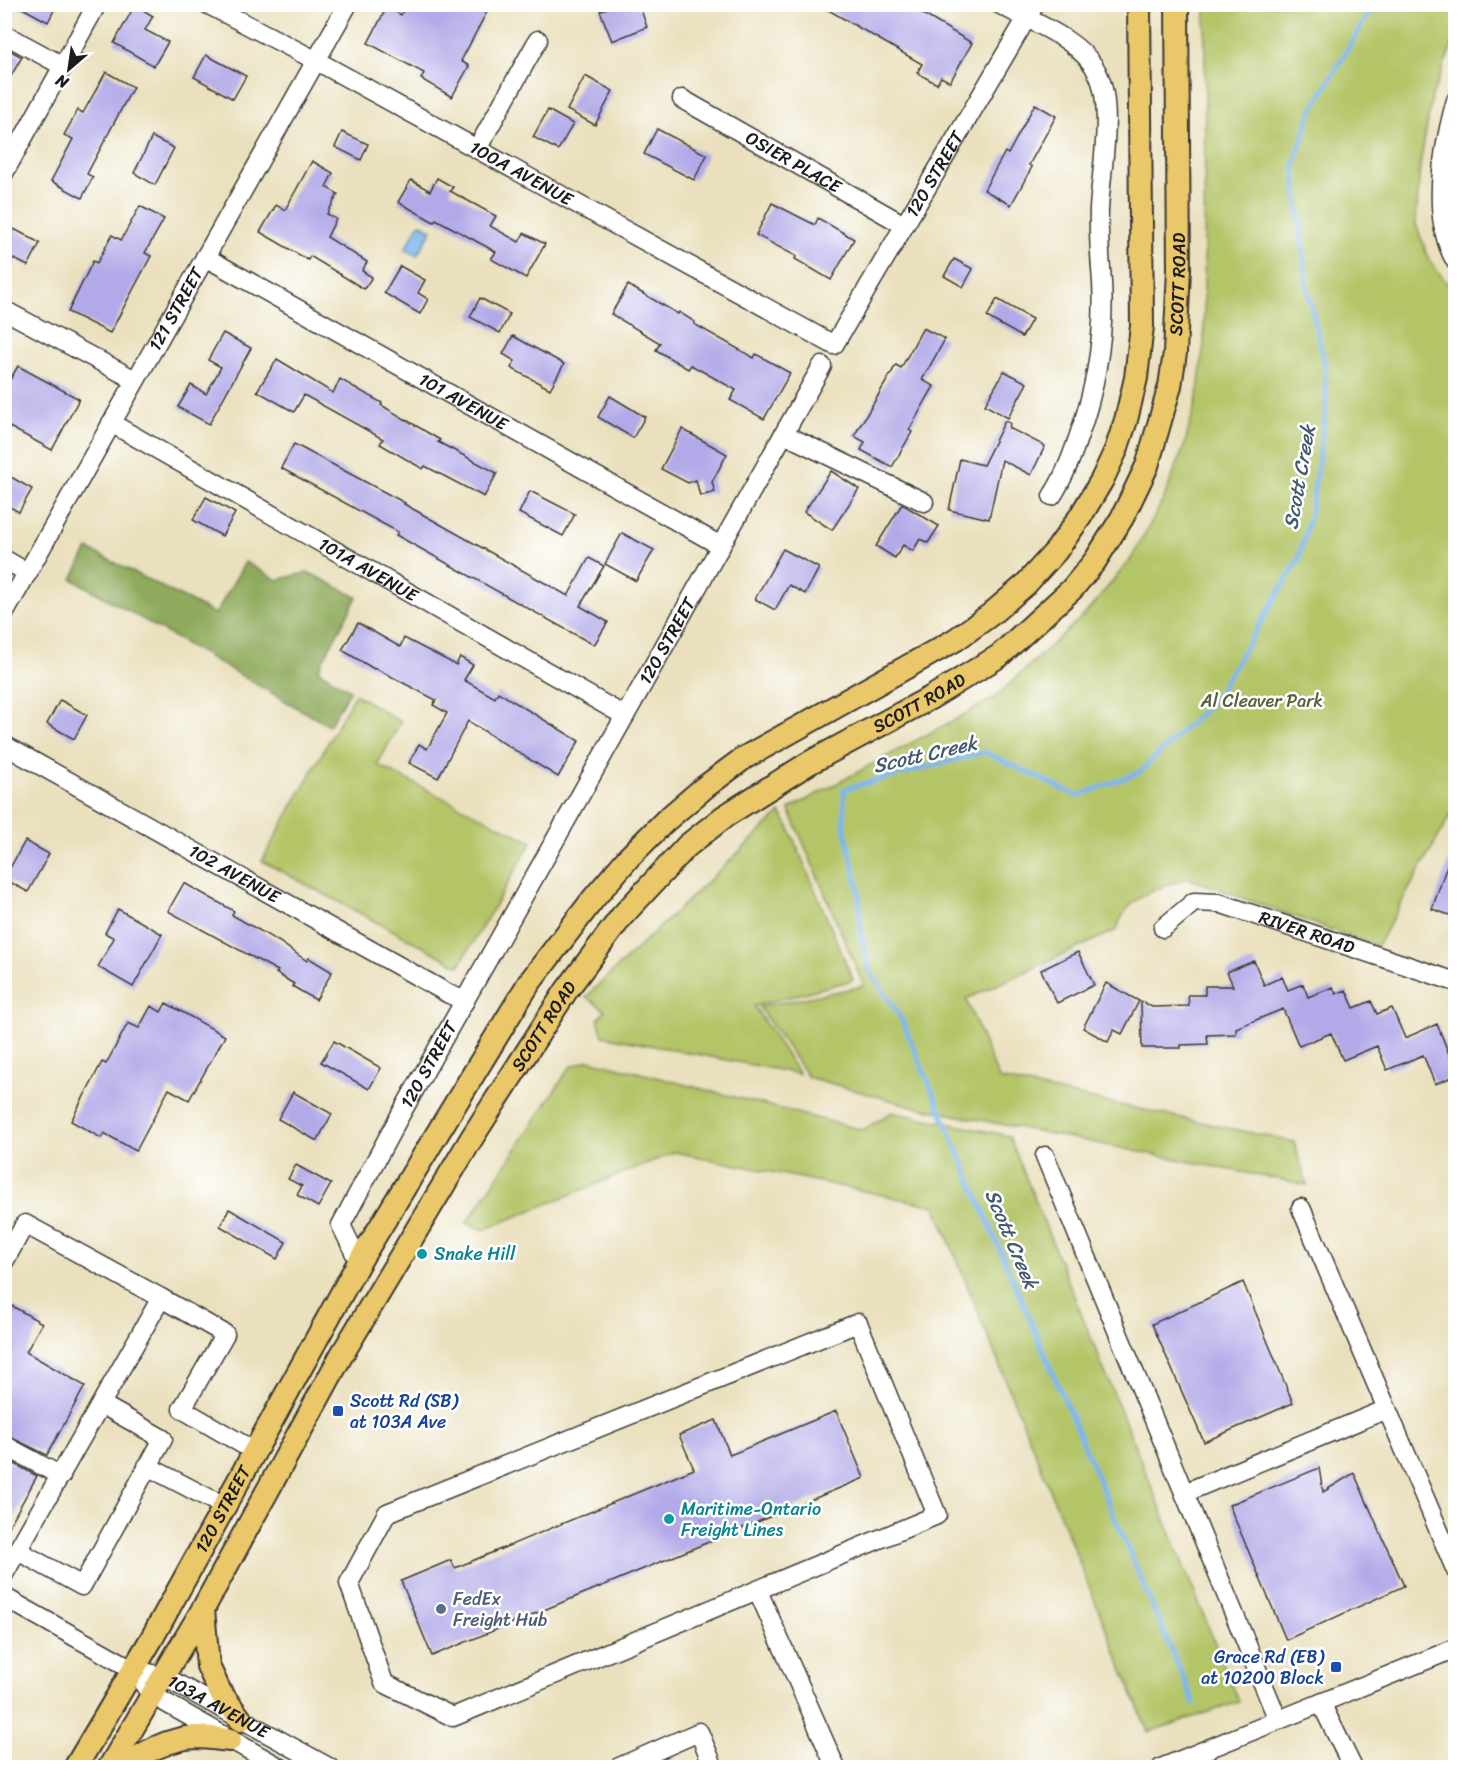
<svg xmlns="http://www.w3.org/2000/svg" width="1460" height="1772" font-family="Sriracha,sans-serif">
<rect width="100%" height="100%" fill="#fff"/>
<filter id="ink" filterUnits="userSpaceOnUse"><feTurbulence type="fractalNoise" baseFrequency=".0167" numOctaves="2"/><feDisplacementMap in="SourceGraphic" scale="12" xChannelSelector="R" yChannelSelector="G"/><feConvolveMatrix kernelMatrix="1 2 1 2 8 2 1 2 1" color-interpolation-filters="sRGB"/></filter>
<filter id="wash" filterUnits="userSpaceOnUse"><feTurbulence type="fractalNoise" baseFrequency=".008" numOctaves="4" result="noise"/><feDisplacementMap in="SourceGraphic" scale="24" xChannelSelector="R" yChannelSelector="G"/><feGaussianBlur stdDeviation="1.35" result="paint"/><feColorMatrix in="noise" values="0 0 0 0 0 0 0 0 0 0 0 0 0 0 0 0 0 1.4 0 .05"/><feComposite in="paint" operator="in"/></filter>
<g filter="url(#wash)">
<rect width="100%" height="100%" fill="#eae0bd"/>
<g fill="#b4c568" stroke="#687042" stroke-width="1.5">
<path d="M1205,5h250v33l-23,58 -12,69 -4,59 13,36 26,33v514l-78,139 -189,-68c-29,9 -64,19 -71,52l-151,69 33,80 295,63 13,43 -392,-78 -107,-30 -49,-70 105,-21 -75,-177 204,-110 93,-86 45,-54 32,-59 21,-53 13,-49 7,-55z"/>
<polygon points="355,694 401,722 377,765 532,842 459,966 262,861"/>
<polygon points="780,813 787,823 853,980 754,1006 799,1074 603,1036 598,1019 605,1010 586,997"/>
<polygon points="589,1060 863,1130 892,1112 1009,1136 1239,1702 1148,1732 935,1206 675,1152 483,1230 467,1223 570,1067"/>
</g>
<polygon fill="#8faa5c" stroke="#56633c" stroke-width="1.5" points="88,549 215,614 245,562 277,580 308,572 357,597 318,670 350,690 329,726 72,579"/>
<polygon fill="#7ab6ec" stroke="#4b6984" stroke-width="1.5" points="420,223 432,230 417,256 405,249"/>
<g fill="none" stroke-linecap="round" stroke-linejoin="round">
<polyline stroke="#7ab6ec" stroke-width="5" points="1194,1703 901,1018 869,969 861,933 859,892 844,825 844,789 985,752 1077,796 1140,772 1213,701 1298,561 1310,516 1326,409 1325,366 1307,287 1294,165 1311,112 1374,4"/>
</g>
<g id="blocks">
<g fill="#b2aae8">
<polygon points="15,4 57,4 48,22"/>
<polygon points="407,4 491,4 461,61 469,66 452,97 421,79 424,73 368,43 387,7 401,15"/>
<polygon points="616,4 639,4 647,27 612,41 600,11"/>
<polygon points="818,4 906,4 972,43 950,82 941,77 937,84 917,73 922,64"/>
<polygon points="135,5 153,16 145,30 168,42 154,66 114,43"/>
<polygon points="4,47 22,57 4,88"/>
<polygon points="206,55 246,76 233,99 194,77"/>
<polygon points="106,72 133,87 87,174 93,177 82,198 51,181 73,139 64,135 78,110 83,113"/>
<polygon points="585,76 613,91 595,125 567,110"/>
<polygon points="1035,104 1056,116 1029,165 1032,167 1011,205 984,190 1005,152 1008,154"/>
<polygon points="548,110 573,124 558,150 533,137"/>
<polygon points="657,129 707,155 694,180 644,154"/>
<polygon points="342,132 368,144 361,160 335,147"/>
<polygon points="152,137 174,148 155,185 134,173"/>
<polygon points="312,161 333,173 326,187 338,194 327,214 336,219 327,237 367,262 362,271 372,277 364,289 310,256 308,260 260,232 276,205 285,210"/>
<polygon points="437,178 453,187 450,191 496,216 490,226 519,242 524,233 545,244 526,278 491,259 496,252 436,219 434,222 398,202 411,180 430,191"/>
<polygon points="772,203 815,225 818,218 854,239 831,280 795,259 796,256 756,235"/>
<polygon points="140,206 164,219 145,253 151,256 110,333 68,312 93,261 97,263 112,235 121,240"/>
<polygon points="14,229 40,243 28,266 4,254 4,247"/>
<polygon points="954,259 973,269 963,287 944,276"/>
<polygon points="400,266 425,280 418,293 428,299 420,314 384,293"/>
<polygon points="628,285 678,314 679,312 695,322 694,324 754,358 756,354 790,373 764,419 730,400 736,390 691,365 688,369 656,350 660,343 611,314"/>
<polygon points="480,298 510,314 500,333 470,317"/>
<polygon points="997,299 1032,319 1022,337 987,317"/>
<polygon points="923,328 945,339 922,380 934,386 909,430 912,432 892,467 861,450 865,442 854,436 896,365 901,368"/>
<polygon points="223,333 251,348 209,424 178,407 191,385 206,394 221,367 208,360"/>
<polygon points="513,336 564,364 550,389 511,368 515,361 503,354"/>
<polygon points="277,359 333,393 340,379 382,403 381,405 440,440 438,442 497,473 484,497 425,466 423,469 380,444 383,439 304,395 294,412 257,391"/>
<polygon points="18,366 79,399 52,450 4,424 4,390"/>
<polygon points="1004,371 1027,383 1008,418 985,405"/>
<polygon points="610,396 645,417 633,438 598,417"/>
<polygon points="1005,421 1010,423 1009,428 1045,446 1031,475 1002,460 989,519 949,510 960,459 983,465"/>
<polygon points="682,429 727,454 712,482 715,492 700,496 696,480 688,483 661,469"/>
<polygon points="294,444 405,503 404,504 568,596 589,558 604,566 580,606 608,622 594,645 396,535 398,532 281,468"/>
<polygon points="831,471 859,489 832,530 804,512"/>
<polygon points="4,473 32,489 19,512 4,504"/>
<polygon points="530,491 575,514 563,536 519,513"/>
<polygon points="206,497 235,513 222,536 193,520"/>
<polygon points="902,504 939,526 928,543 920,539 913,551 903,545 895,558 876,546"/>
<polygon points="622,533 654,550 636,581 605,564"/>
<polygon points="783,549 819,568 805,594 789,585 775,610 755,599"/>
<polygon points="358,623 400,647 404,638 456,665 460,657 473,665 464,680 495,698 498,692 579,741 558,777 468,721 438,778 409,763 419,744 427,749 447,713 433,705 436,700 375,668 374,669 342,650"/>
<polygon points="60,700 87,715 74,739 47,724"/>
<polygon points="25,841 49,854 28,892 4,879"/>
<polygon points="1453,848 1455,848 1455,917 1432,909"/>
<polygon points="184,883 234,911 232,915 278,941 307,961 309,958 332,972 316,1000 292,986 294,984 276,973 278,971 168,911"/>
<polygon points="118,909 162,934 133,987 98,967 114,938 105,933"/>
<polygon points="1078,952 1094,985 1057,1003 1041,970"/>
<polygon points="1254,961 1264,985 1282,977 1288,990 1303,984 1308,997 1333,987 1336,994 1346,990 1354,1008 1371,1001 1377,1014 1392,1008 1405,1038 1437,1024 1455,1069 1455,1076 1435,1084 1423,1055 1387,1070 1377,1046 1343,1060 1331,1033 1299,1046 1283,1009 1236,1028 1236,1034 1207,1035 1208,1044 1181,1045 1181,1048 1142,1048 1141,1001 1152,1007 1189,1006 1188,995 1205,995 1205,986 1233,986 1227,972"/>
<polygon points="1106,983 1139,1001 1122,1034 1114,1030 1108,1042 1083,1028"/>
<polygon points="166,1003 225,1036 189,1100 169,1089 136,1151 104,1133 101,1138 71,1121 102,1062 106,1064 128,1023 139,1028 151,1006 161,1012"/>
<polygon points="334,1041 381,1068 369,1089 321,1062"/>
<polygon points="293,1092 332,1114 317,1141 278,1119"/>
<polygon points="296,1165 331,1184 318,1207 297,1195 302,1186 288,1179"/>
<polygon points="229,1209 286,1242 277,1259 220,1226"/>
<polygon points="1243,1282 1293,1403 1204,1442 1152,1324"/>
<polygon points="12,1306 42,1323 26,1352 85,1386 47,1455 4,1434 4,1319"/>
<polygon points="836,1411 864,1478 432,1656 401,1581 451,1560 455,1568 694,1469 679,1435 716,1420 730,1455"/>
<polygon points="4,1458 37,1476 4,1535"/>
<polygon points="1319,1468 1323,1492 1354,1473 1404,1586 1286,1640 1229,1505"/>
</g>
</g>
</g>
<g filter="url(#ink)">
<use href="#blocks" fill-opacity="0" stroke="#3b3934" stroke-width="1.5"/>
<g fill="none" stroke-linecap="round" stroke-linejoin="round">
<g stroke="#3b3934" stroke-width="21">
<g id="minor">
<path id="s1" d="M207,4l108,56 519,285 201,-341"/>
<path d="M999,4c31,17 84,36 99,70 16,33 3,97 1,135 -1,25 1,48 3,73 3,54 -6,106 -24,156 -7,21 -14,40 -26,58"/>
<polyline points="4,34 63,66"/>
<path id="s2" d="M682,99l222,126"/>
<path d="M1456,100c-13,47 -26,118 0,162"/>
<polyline points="477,149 538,40"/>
<polyline points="4,173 97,4"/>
<path id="s3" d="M205,257l516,289"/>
<polyline points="4,310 135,380"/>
<path id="s4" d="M111,423l514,293"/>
<polyline points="784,434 924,502"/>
<polyline points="4,559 28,573"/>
<path id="s5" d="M4,614l344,-610"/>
<path id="s6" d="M4,745l445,249 16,7"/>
<path id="s7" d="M1163,928l31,-26 25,1 237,79"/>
<polyline points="1045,1156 1278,1720"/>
<polyline points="1301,1208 1387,1409"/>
<polyline points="4,1262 25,1224 161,1298"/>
<path id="s8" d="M359,1262l-18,-37 57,-106 424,-753"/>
<polygon points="858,1323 937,1515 453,1717 384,1683 349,1583 387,1513"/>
<polyline points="4,1445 61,1476"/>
<polyline points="147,1466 224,1506"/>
<polyline points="1184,1493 1387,1409 1456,1571"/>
<polyline points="18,1551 82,1586 163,1439 101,1404"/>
<polyline points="4,1574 161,1298 225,1334 182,1409 254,1451"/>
<polyline points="758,1591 836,1768"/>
<path id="s9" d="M4,1597l130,73 29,6 167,92"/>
<polyline points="145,1686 152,1695 281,1768"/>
<polyline points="1321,1703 1353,1768"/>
<polyline points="617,1768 699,1732 714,1768"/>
<polyline points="1161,1768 1456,1648"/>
</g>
</g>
<g stroke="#3b3934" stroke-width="26">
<g id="major">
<polyline points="203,1609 208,1666 220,1692 241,1720"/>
<path id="s10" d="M75,1768l77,-130 207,-376 170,-279 65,-85 35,-41 36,-36 40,-34 39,-29 211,-118 35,-25 35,-30 31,-34 24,-34 22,-37 14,-30 10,-30 10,-42 6,-52 -3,-322"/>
<path id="s11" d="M109,1768l94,-159 138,-253 132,-220 93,-145 56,-75 65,-70 38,-30 84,-53 123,-66 67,-41 73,-67 23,-28 27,-43 25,-52 23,-80 5,-33 4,-84 -2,-265"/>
<path d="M122,1768c20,-15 48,-30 74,-31 11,0 23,2 34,3"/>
</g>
</g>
<use href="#minor" stroke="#fff" stroke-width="18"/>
<use href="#major" stroke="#eac769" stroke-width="22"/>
</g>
</g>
<g fill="#0f9aa8" stroke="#fff" stroke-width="2">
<circle cx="422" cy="1254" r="6"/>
<circle cx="669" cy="1519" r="6"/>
</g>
<g fill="#1a4fb4" stroke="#fff" stroke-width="2">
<rect x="332" y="1405" width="12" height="12" rx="3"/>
<rect x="1330" y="1661" width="12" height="12" rx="3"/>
</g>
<circle fill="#5c6f8a" stroke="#fff" stroke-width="2" cx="441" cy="1609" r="6"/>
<g text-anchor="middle" stroke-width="5" stroke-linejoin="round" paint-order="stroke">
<g font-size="18" fill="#1c1c1c" stroke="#fff">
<text dy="6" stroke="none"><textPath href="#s2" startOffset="128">OSIER PLACE</textPath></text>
<text dy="6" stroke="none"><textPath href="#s1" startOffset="357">100A AVENUE</textPath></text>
<text dy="6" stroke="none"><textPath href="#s1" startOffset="912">120 STREET</textPath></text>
<text dy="6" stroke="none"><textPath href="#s11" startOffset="1886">SCOTT ROAD</textPath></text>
<text dy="6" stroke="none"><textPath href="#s5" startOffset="350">121 STREET</textPath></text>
<text dy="6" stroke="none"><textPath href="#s3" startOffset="296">101 AVENUE</textPath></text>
<text dy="6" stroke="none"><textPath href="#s4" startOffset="296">101A AVENUE</textPath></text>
<text dy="6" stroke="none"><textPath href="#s8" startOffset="710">120 STREET</textPath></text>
<text dy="6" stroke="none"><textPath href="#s11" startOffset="1364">SCOTT ROAD</textPath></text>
<text dy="6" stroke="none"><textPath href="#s6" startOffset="264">102 AVENUE</textPath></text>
<text dy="6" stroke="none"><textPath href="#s7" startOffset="158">RIVER ROAD</textPath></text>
<text dy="6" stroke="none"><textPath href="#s11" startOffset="860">SCOTT ROAD</textPath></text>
<text dy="6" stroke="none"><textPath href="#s8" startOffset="224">120 STREET</textPath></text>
<text dy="6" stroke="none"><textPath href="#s10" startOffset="298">120 STREET</textPath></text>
<text dy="6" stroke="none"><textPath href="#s9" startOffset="242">103A AVENUE</textPath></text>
</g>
<g font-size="18" fill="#59603a" stroke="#fff">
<text x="1262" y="707">Al Cleaver Park</text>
</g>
<g font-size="18" fill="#0d838f" stroke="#fff" text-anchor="start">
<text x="434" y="1260">Snake Hill</text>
<text x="681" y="1515">Maritime-Ontario<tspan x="681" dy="21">Freight Lines</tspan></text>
</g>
<g font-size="18" fill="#164399" stroke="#fff" text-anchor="start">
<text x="350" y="1407">Scott Rd (SB)<tspan x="350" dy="21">at 103A Ave</tspan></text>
<text x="1324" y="1663" text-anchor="end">Grace Rd (EB)<tspan x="1324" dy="21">at 10200 Block</tspan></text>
</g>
<g font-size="18" fill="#4e5e75" stroke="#fff" text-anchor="start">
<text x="453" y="1605">FedEx<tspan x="453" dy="21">Freight Hub</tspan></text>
</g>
<g font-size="20" font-style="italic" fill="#425a6f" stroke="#fff">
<text transform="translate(1299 477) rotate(-80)" y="7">Scott Creek</text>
<text transform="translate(925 754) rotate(-13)" y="7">Scott Creek</text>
<text transform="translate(1012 1239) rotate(67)" y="7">Scott Creek</text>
</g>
</g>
<rect width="1460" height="1772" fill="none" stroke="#fff" stroke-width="24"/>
<g transform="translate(69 69) rotate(209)" stroke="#ffffff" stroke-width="4.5" paint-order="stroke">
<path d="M0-4.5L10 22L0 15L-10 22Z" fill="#1c1c1c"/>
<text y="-9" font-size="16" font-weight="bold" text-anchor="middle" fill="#1c1c1c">N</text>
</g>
</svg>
